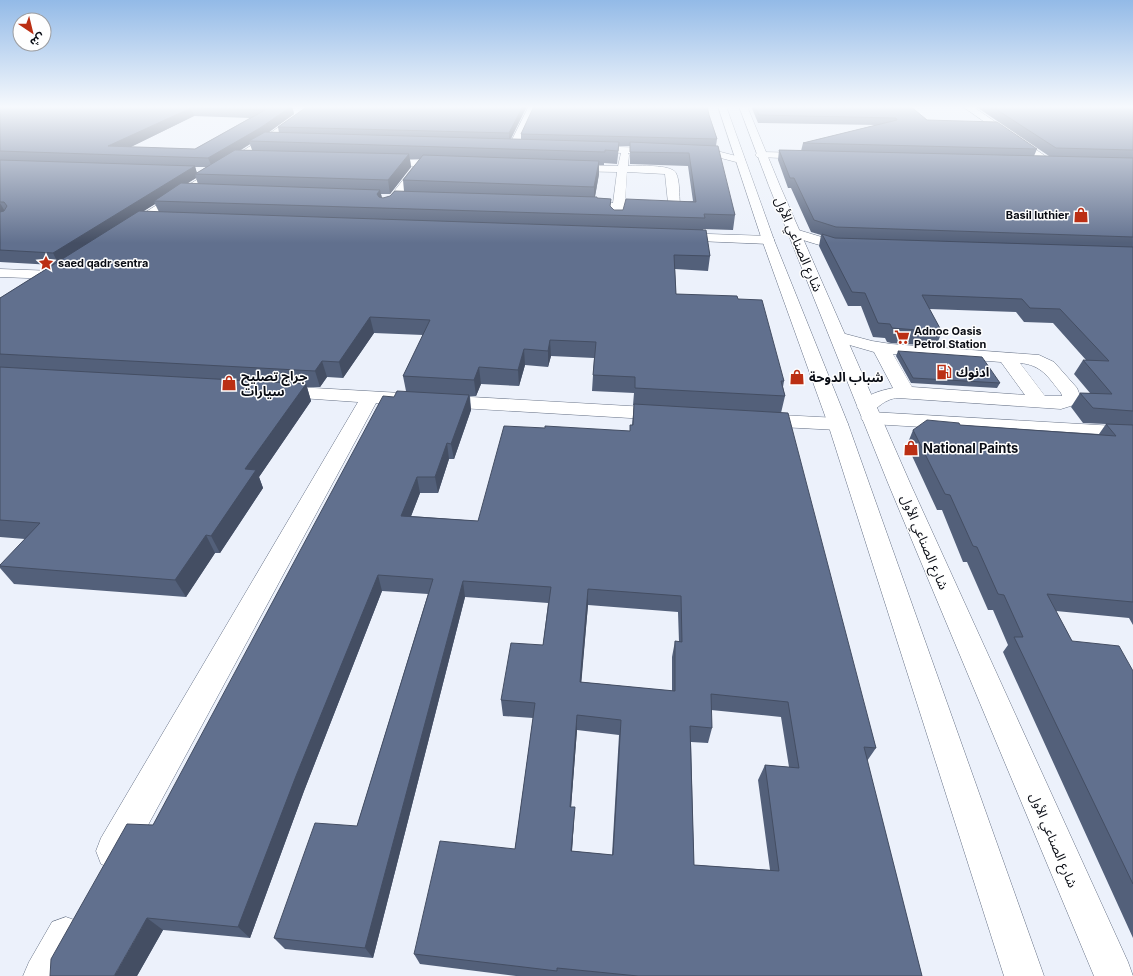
<svg xmlns="http://www.w3.org/2000/svg" width="1133" height="976" font-family="Inter,'Noto Sans Arabic',sans-serif">
<rect width="100%" height="100%" fill="#ecf1fb"/>
<g fill="none" stroke-linecap="round" stroke-linejoin="round">
<g stroke="#667186" stroke-width="1">
<g id="minor">
<polygon points="309,106 319,106 269,142 133,231 125,231 123,228 125,225 263,138"/>
<polygon points="529,106 537,106 519,146 517,148 511,148 509,146"/>
<polygon points="962,106 972,106 1054,162 1053,164 1045,164"/>
<path d="M589,146l124,4 31,8 1,2 -5,3 -27,-7 -85,-3 1,2 -1,11c10,0 43,-2 48,7 4,8 3,22 4,31 -9,12 -42,7 -56,6l-1,10 -2,3h-8l-2,-3 1,-10 -32,-2 -4,-1 -2,-2 2,-2 4,-1 33,1 4,-31 -49,-1 -5,-3 5,-3 50,1 3,-13 -35,-2 -2,-2zM627,172l38,2 3,29 -5,1 -38,-1z"/>
<polygon points="760,152 808,153 813,156 808,159 757,157 755,155 757,153"/>
<polygon points="380,159 446,161 451,164 446,167 425,166 386,217 378,217 376,214 414,166 376,164 375,162"/>
<path d="M795,229l30,9 30,3 2,3 -2,3c-21,5 -45,-5 -64,-11l-2,-3 2,-3z"/>
<polygon points="678,233 768,236 773,237 774,240 773,243 768,244 673,240 672,237 673,234"/>
<polygon points="0,269 55,271 60,272 62,275 60,278 55,279 0,277"/>
<path d="M838,332l34,9 19,3 148,11 15,7 23,26 4,10 -4,6 -16,5 -163,-11c-3,0 -7,1 -9,2 -13,5 -13,15 -29,11l-3,-4c9,-13 22,-16 36,-19l-19,-36 -42,-12 -2,-3 2,-3zM893,354l108,8 24,33 -113,-8zM1020,363c22,2 28,14 41,30l1,3h-17z"/>
<polygon points="279,386 664,408 671,410 674,414 671,418 664,420 376,403 127,864 114,869 101,864 96,851 101,838 358,402 272,396 270,392 272,388"/>
<polygon points="871,412 1133,427 1133,439 871,424 864,422 861,418 864,414"/>
<polygon points="760,414 838,418 845,420 848,424 845,428 838,430 760,426 753,424 750,420 753,416"/>
<polygon points="66,917 80,922 85,936 65,976 23,976 29,962 52,922"/>
</g>
</g>
<g stroke="#667186" stroke-width="1">
<g id="major">
<polygon points="718,106 726,106 774,240 848,424 1044,976 1004,976 828,424 762,240"/>
<polygon points="739,106 747,106 780,186 910,483 1128,962 1133,976 1094,976 888,483 769,186"/>
</g>
</g>
<use href="#minor" fill="#fff" fill-rule="evenodd"/>
<use href="#major" fill="#fff" fill-rule="evenodd"/>
</g>
<g fill="#53607a" fill-rule="evenodd">
<path d="M0,106h292l2,8 -25,18 10,1 -1,-6 249,-21 -16,33h10v-5l188,-19 8,24 -1,7 19,69 -2,15 -30,-1 7,27 -2,15 -33,-2 1,25 62,5 46,82 -1,6 2,9 -4,17 95,335 -9,13 55,215h-406l-96,-12 -6,-10 101,-105 18,-131 -30,-2 -2,-16 42,-55 5,-42 -83,-6 -92,361 -88,-9 -11,-11 83,-112 71,-232 -46,-3 -78,200 -54,147 -87,-8 -26,46 16,-151 241,-428 12,-6 -3,-15 20,-41 -49,-2 -31,45 -16,-1 -7,10h-13l4,14 -52,76 4,11 -43,65h-5l-29,44 -172,-13 -14,-16v-2l25,-27 -25,-2v-239l53,-33 -53,-3zM194,116l56,2 -55,31 -64,-2zM250,144l2,6h-11zM619,146h11v18l58,2 5,35 -70,9h-9l-4,-4 1,-7 -14,-1 -2,-1 4,-23v-9h5v-2l13,1zM410,159h10l-17,21 1,11 -14,5 -7,2h-1l-1,-4h9l21,-27zM195,167h11l-9,6zM196,178l2,6 -11,-1zM155,204l4,8 -16,-1zM551,356l43,2 -1,17 -1,16 42,2 -1,12h1l-2,20 -2,6 -85,-3 -67,93 -67,-5 9,-23h18l11,-34h5l17,-49 -1,-14h6l5,-12 38,2 6,-21 23,2zM588,605l90,7 1,30 -4,-1 -3,16v34l-91,-9zM711,710l70,7 8,50 -24,-2 -7,15 12,90 -76,-5 -3,-123 17,1 4,-15zM577,730l42,5 -7,120 -40,-4 2,-30 -3,-14z"/>
<polygon points="751,106 910,106 927,120 1037,149 1034,156 1049,156 975,106 1133,106 1133,625 1129,618 1056,611 1072,641 1133,671 1133,938 1003,652 1008,645 993,610 988,610 967,562 963,562 942,510 937,510 907,445 913,430 960,425 1099,434 1106,424 1083,423 1071,407 1080,393 1090,393 1074,374 1083,360 1086,360 1053,323 1024,322 1016,312 929,309 942,332 936,346 891,343 887,342 885,338 873,337 861,306 848,306 819,246 821,235 811,232 791,188 788,188 778,160 779,150 801,151 803,143 876,125 758,123"/>
<polygon points="898,351 1000,383 997,388 911,383 896,356"/>
</g>
<g fill="#444e63">
<polygon points="292,106 294,114 262,137 249,141 250,144 212,167 208,158"/>
<polygon points="523,106 527,106 509,142 509,133"/>
<polygon points="191,108 194,116 114,155 108,146"/>
<polygon points="409,154 411,167 390,194 388,180"/>
<polygon points="599,161 599,174 594,201 594,187"/>
<polygon points="195,166 197,174 195,174 196,178 160,201 154,201 155,204 59,265 53,253"/>
<polygon points="380,190 383,203 380,208 377,194"/>
<polygon points="0,203 6,213 0,215"/>
<polygon points="370,317 374,333 343,378 339,362"/>
<polygon points="550,340 551,356 548,367 548,351"/>
<polygon points="524,349 525,365 519,386 518,370"/>
<polygon points="322,361 327,377 320,387 315,371"/>
<polygon points="479,367 481,384 476,396 474,380"/>
<polygon points="306,384 311,401 259,477 263,488 220,553 211,536 245,469"/>
<polygon points="469,395 471,410 454,459 451,444"/>
<polygon points="447,443 449,459 438,493 435,477"/>
<polygon points="417,477 420,493 405,532 401,516"/>
<polygon points="206,535 215,553 186,597 175,580"/>
<polygon points="378,575 382,591 304,791 250,938 238,927 296,776"/>
<polygon points="463,581 465,597 373,958 365,948"/>
<polygon points="588,589 588,605 580,698 580,682"/>
<polygon points="577,715 577,730 570,821 570,807"/>
<polygon points="575,807 574,821 571,864 571,851"/>
<polygon points="147,918 163,930 137,976 114,976"/>
</g>
<g fill="#61708e" stroke="#444e63" fill-rule="evenodd">
<path d="M0,106h292l-32,22 -52,30 -208,-7zM191,108l74,2 -70,39 -87,-3z"/>
<polygon points="308,106 523,106 509,133 278,127"/>
<polygon points="534,106 707,106 709,115 717,139 521,134"/>
<polygon points="755,106 910,106 927,120 997,122 1037,149 803,143 897,120 896,118 759,115"/>
<polygon points="991,106 1133,106 1133,150 1056,148"/>
<polygon points="265,132 619,142 618,151 605,150 605,152 249,141"/>
<polygon points="630,142 718,146 735,215 704,214 705,218 154,201 181,183 380,190 377,194 379,197 383,198 390,196 395,191 597,197 597,198 611,199 610,206 614,210 623,210 626,199 696,202 689,153 630,152"/>
<polygon points="235,150 409,154 388,180 195,174"/>
<polygon points="779,150 1133,158 1133,237 836,227 814,220 794,178 790,178"/>
<polygon points="423,155 599,161 594,187 403,180"/>
<polygon points="0,160 195,166 53,253 0,250 0,212 4,211 7,206 4,202 0,202"/>
<polygon points="139,211 706,230 710,256 674,255 676,294 737,296 738,299 762,300 784,381 781,381 785,396 635,388 635,377 593,375 596,342 550,340 548,351 524,349 518,370 479,367 474,380 403,376 430,320 370,317 339,362 322,361 315,371 0,354 0,298"/>
<polygon points="822,234 835,238 1133,247 1133,411 1093,408 1080,393 1112,394 1083,360 1109,361 1060,309 1030,308 1022,299 922,295 942,332 892,328 890,324 878,323 865,293 852,292"/>
<polygon points="898,351 982,357 1000,383 913,378"/>
<polygon points="0,367 306,384 245,469 256,470 211,536 206,535 175,580 0,566 0,565 40,523 0,520"/>
<path d="M397,391l72,4 -18,49 -4,-1 -12,34h-18l-16,39 77,5 26,-95 41,2v-2l85,5v-6h3l1,-21 154,9 88,335 -12,-1 58,229h-284l-81,-8v3l-143,-17 26,-113 75,8 20,-146 -34,-3 10,-57 32,2 8,-58 -88,-6 -98,367 -91,-10 41,-115 42,3 76,-247 -55,-4 -82,201 -58,151 -91,-9 -33,58h-64l1,-17 76,-135 26,1 230,-429 11,1zM588,589l93,7 1,46 -7,-1v50l-95,-9zM711,694l77,8 11,66 -34,-3 14,106 -85,-6 -4,-139 22,2zM577,715l44,5 -8,135 -42,-4 4,-44h-5z"/>
<polygon points="927,420 959,423 960,425 1116,436 1106,424 1133,425 1133,602 1047,594 1072,641 1119,646 1133,671 1133,884 1014,637 1023,637 1004,595 998,594 977,547 973,546 950,495 945,494 913,430"/>
</g>
<linearGradient id="sky" x2="0" y2="1"><stop stop-color="#93bae7"/><stop offset="0.44" stop-color="#f6f9fd"/><stop offset="1" stop-color="#f6f9fd" stop-opacity="0"/></linearGradient>
<rect width="1133" height="243" fill="url(#sky)"/>
<defs>
<g id="shop-bare" transform="scale(1.2)"><path d="M-5-2.5h2.3a2.7 3.5 0 0 1 5.4 0H5L5.5 6h-11ZM-1.5-2.5h3a1.5 2.3 0 0 0-3 0Z" fill="#bb2f14" stroke="#fefefe" stroke-width="2.5" paint-order="stroke"/></g>
<g id="sight-bare" transform="scale(1.2)"><path d="M0-6L1.8-2.2L6-1.7L2.9 1.2L3.7 5.4L0 3.3L-3.7 5.4L-2.9 1.2L-6-1.7L-1.8-2.2Z" fill="#bb2f14" stroke="#fefefe" stroke-width="2.5" paint-order="stroke"/></g>
<g id="supermarket-bare" transform="scale(1.2)"><path d="M-6-5.5h2.5l.6 2H6L4.5 2H-2.5L-4.4-4H-6ZM-1.5 3.2a1.3 1.3 0 1 0 .1 0ZM3 3.2a1.3 1.3 0 1 0 .1 0Z" fill="#bb2f14" stroke="#fefefe" stroke-width="2.5" paint-order="stroke"/></g>
<g id="fuel-bare" transform="scale(1.2)"><path d="M-5.5-6h7V0h2V4h1.3V-2.5L3-4.5l.8-.8L6-3V5H2.5V1h-1V6h-7ZM-4.2-4.7v3.2H.2V-4.7Z" fill="#bb2f14" stroke="#fefefe" stroke-width="2.5" paint-order="stroke"/></g>
</defs>
<g fill-rule="evenodd">
<use href="#shop-bare" x="1081" y="215"/>
<use href="#sight-bare" x="46" y="263"/>
<use href="#supermarket-bare" x="902" y="337"/>
<use href="#fuel-bare" x="944" y="372"/>
<use href="#shop-bare" x="797" y="377"/>
<use href="#shop-bare" x="229" y="383"/>
<use href="#shop-bare" x="911" y="448"/>
</g>
<g text-anchor="middle" stroke-width="3" stroke-linejoin="round" paint-order="stroke">
<g font-size="11" font-weight="bold" fill="#090c14" stroke="#fefefe" text-anchor="start">
<text x="1069" y="219" text-anchor="end">Basil luthier</text>
<text x="58" y="267">saed qadr sentra</text>
<text x="914" y="335">Adnoc Oasis<tspan x="914" dy="13">Petrol Station</tspan></text>
</g>
<g font-size="13" fill="#090c14" stroke="#fefefe">
<text transform="translate(799 244) rotate(67)" y="5">شارع الصناعي الأول</text>
<text transform="translate(925 542) rotate(67)" y="5">شارع الصناعي الأول</text>
<text transform="translate(1054 840) rotate(67)" y="5">شارع الصناعي الأول</text>
</g>
<g font-size="13" font-weight="bold" fill="#090c14" stroke="#fefefe" text-anchor="start">
<text x="956" y="377">ادنوك</text>
<text x="241" y="381">جراج تصليح<tspan x="241" dy="15">سيارات</tspan></text>
<text x="809" y="382">شباب الدوحة</text>
<text x="923" y="453">National Paints</text>
</g>
</g>
<g transform="translate(32 32) rotate(145)"><circle r="19" fill="#fefefe" stroke="#9c9da0"/>
<path d="M0-3L7 15L0 10L-7 15Z" fill="#bb2f14"/>
<text y="-6" font-size="11" font-weight="bold" text-anchor="middle" fill="#090c14">ش</text>
</g>
</svg>
